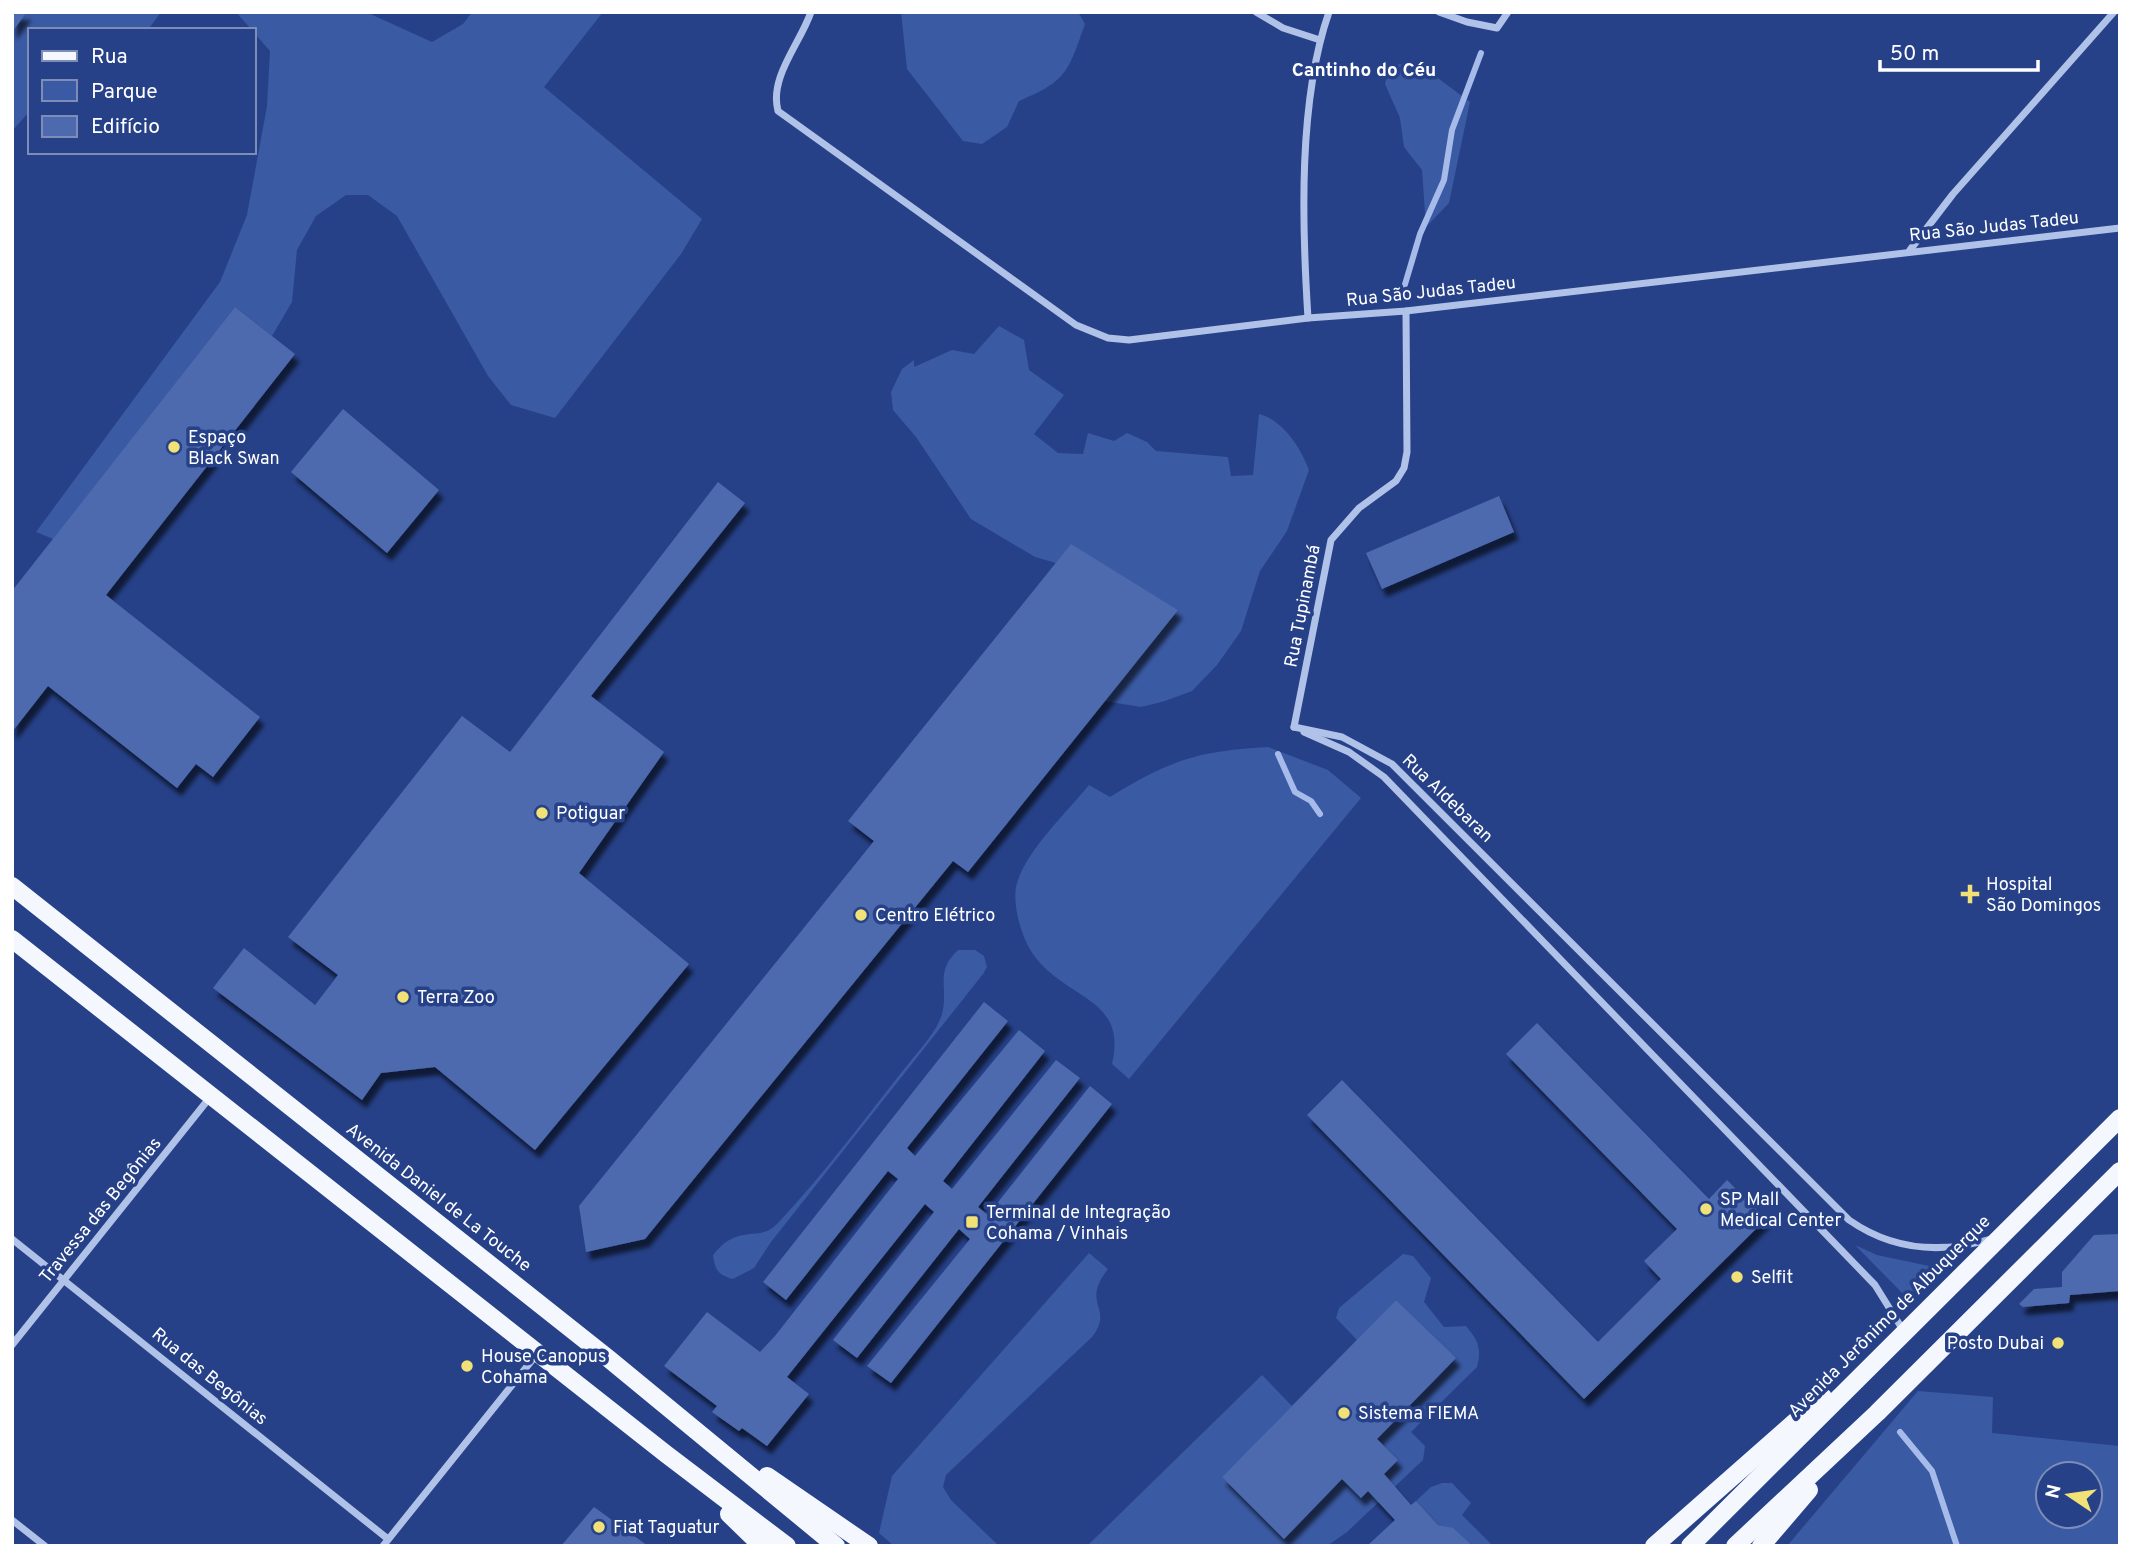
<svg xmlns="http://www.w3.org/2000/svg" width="2132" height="1558" font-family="Overpass,sans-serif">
<defs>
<filter id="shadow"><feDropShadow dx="4.5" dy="8" stdDeviation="2" flood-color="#0009"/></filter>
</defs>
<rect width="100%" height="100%" fill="#264188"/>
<g fill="#3a5aa4" fill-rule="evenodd">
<polygon points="27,12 161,12 148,30 30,30 30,111 12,131 12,32"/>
<polygon points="236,12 366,12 432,42 463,24 472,12 603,12 544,87 702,219 681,254 555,418 511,405 488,376 397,216 368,195 346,195 316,216 297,250 292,302 272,336 235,307 53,539 36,532 220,282 247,215 267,106 270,51"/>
<path d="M901,12h177l7,12c-17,48 -18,57 -66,77l-12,26 -25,17 -19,-3 -56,-72z"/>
<polygon points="1410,63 1431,73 1470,102 1449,203 1426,227 1422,170 1404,147 1400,118 1385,84 1389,66"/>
<path d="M999,326l25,14 5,30 35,25 -30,39 24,19 25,1 5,-21 26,8 13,-8 20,9 9,9 72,6 3,19 22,-1 6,-61c24,6 42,34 50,56l-22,61 -27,40 -19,60 -24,34 -25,26 -27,10 -24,6 -37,-6 74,-91 -107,-65 -15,18 -21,-6 -64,-38 -55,-82 -23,-27 -2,-18 11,-23 12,-9v7l38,-17 22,4z"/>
<path d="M1268,747l60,23 33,28 -232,281 -17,-15c14,-60 -33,-63 -67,-96 -14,-13 -21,-28 -26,-46 -3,-12 -6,-30 -1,-42 11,-32 49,-68 71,-95l21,12c60,-37 88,-46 158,-50z"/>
<path d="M958,950h17l9,6 3,11 -4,7 -212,268 -17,26 -21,11c-15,-4 -18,-9 -20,-24 26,-33 46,-12 64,-31 49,-52 91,-110 136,-166 10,-12 24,-28 29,-44 7,-27 -8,-42 16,-64z"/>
<polygon points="1855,1245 1877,1255 1934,1267 1908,1299"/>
<path d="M1089,1253l19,16c-28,36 6,37 -15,67l-147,139 -3,12 8,13 48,46h-105l-15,-13 13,-57z"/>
<path d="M1403,1254l10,2 18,22 -7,24 20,25 22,-1c12,14 16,23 11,41l-66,65 14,14 -2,14 -76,72 -20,14h-240l175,-171 30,31 -70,71 62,61 58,-59 19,19 37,-38 -21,-21 78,-80 -59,-59 -39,40 -21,-22 3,-10z"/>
<path d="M1918,1391l75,6 -1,36 128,13v100h-333zM2048,1474h42v42h-42z"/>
<polygon points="1442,1483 1452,1483 1471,1503 1462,1515 1493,1546 1473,1546 1453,1529 1438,1525 1416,1501 1431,1487"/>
</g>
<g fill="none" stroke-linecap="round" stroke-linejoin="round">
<g stroke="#a6bbea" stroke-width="6">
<polyline points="1403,291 1420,234 1444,180 1452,130 1481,53"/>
<polyline points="1278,754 1295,792 1311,801 1320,814"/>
<polyline points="1900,1432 1932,1471 1957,1546"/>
</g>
</g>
<g fill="#4e6aaf" filter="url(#shadow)">
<polygon points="12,12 27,12 12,32"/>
<polygon points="235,307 295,354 106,595 260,717 213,777 196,764 177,788 48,686 12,732 12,591"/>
<polygon points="343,409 439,490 387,553 291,472"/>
<polygon points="718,482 745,503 591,696 664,752 579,873 689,964 535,1150 435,1067 381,1073 362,1100 213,988 244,948 315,1005 338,975 288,937 462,716 510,752"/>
<polygon points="1499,496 1514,532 1382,589 1366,553"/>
<polygon points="1071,544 1178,610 968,872 953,861 645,1239 586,1252 579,1206 874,841 848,821"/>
<polygon points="984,1002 1008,1021 907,1148 915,1156 1019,1030 1045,1051 943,1181 952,1189 1056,1060 1080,1078 978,1207 988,1215 1090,1086 1112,1104 891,1383 867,1366 970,1239 959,1229 857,1358 833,1340 934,1212 925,1204 787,1377 809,1394 767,1446 742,1428 739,1431 712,1412 717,1406 664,1366 707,1312 760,1352 775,1336 898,1179 888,1171 786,1300 763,1282"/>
<polygon points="1537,1023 1709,1199 1727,1180 1766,1219 1584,1399 1307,1115 1342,1080 1598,1342 1661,1279 1644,1261 1677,1229 1506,1054"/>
<polygon points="2120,1234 2120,1291 2070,1295 2069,1303 2023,1307 2019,1304 2034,1289 2062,1287 2062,1272 2094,1235"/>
<polygon points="1396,1300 1456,1358 1377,1439 1398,1460 1384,1474 1411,1505 1416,1501 1438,1525 1453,1528 1473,1546 1367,1546 1395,1520 1368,1491 1361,1498 1342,1479 1284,1539 1222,1477"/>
<polygon points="594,1507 648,1546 561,1546"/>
</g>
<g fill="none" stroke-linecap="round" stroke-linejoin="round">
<g stroke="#b1c2e9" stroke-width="7">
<path d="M811,12c-11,32 -42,65 -33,99l298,214 32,13 21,2 179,-22 98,-7 714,-83"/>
<polyline points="1256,12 1283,28 1320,40"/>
<polyline points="1439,12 1467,22 1497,28 1508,12"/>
<polyline points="1910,250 1953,194 2114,12"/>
<path d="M1308,318c-6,-93 -10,-217 21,-306"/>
<path d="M1294,727l48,10 50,27 457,456c43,30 92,34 142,19"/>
<polyline points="1294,727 1331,540 1359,508 1396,481 1404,468 1407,452 1406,311"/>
<polyline points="1304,732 1349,752 1384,777 1875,1285 1903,1330"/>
<polyline points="12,1239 388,1539"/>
<polyline points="12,1345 211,1096"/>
<polyline points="12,1520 45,1546"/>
<polyline points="383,1546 537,1354"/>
</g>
<g stroke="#f4f7fe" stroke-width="18">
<polyline points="12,886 609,1359 836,1546"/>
<polyline points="12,939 666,1454 787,1546"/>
<polyline points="767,1476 869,1546"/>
<polyline points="729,1514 762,1546"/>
<polyline points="1654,1546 1823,1397"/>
<polyline points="1690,1546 2120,1118"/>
<polyline points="1735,1546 1877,1413 2120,1171"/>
<polyline points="1761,1546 1809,1490"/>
</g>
</g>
<g fill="#f2e176" stroke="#264188" stroke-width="2.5">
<circle cx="174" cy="447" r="7"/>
<circle cx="542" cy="813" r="7"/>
<path d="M1966.5 883.5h7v7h7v7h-7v7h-7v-7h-7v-7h7z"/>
<circle cx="861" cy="915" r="7"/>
<circle cx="403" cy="997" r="7"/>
<circle cx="1706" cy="1209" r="7"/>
<rect x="965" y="1215" width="14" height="14" rx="3.5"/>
<circle cx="1737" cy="1277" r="7"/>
<circle cx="2058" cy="1343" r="7"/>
<circle cx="467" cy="1366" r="7"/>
<circle cx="1344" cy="1413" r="7"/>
<circle cx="599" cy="1527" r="7"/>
</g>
<g text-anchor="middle" stroke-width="7" stroke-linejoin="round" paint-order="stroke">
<g font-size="18" fill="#fff" stroke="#264188">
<text transform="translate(1994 226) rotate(-6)" y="6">Rua São Judas Tadeu</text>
<text transform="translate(1431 291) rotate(-6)" y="6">Rua São Judas Tadeu</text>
<text transform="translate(1302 606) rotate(-79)" y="6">Rua Tupinambá</text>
<text transform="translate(1448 798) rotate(44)" y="6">Rua Aldebaran</text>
<text transform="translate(439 1197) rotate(38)" y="6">Avenida Daniel de La Touche</text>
<text transform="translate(100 1210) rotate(-51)" y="6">Travessa das Begônias</text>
<text transform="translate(1889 1316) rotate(-45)" y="6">Avenida Jerônimo de Albuquerque</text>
<text transform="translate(210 1376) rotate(39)" y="6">Rua das Begônias</text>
</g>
<g font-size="18" fill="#fff" stroke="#264188" text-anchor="start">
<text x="188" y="443">Espaço<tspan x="188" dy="21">Black Swan</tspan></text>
<text x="556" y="819">Potiguar</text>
<text x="1986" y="890">Hospital<tspan x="1986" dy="21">São Domingos</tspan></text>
<text x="875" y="921">Centro Elétrico</text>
<text x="417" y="1003">Terra Zoo</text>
<text x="1720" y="1205">SP Mall<tspan x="1720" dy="21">Medical Center</tspan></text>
<text x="986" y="1218">Terminal de Integração<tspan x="986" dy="21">Cohama / Vinhais</tspan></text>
<text x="1751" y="1283">Selfit</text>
<text x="2044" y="1349" text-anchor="end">Posto Dubai</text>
<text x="481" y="1362">House Canopus<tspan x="481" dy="21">Cohama</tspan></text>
<text x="1358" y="1419">Sistema FIEMA</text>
<text x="613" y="1533">Fiat Taguatur</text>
</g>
<g font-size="19" font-weight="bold" fill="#fff" stroke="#264188">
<text x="1364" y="76">Cantinho do Céu</text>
</g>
</g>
<rect width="2132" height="1558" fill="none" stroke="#ffffff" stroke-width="28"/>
<rect x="28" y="28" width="228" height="126" fill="#264188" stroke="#7d8db8" stroke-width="2"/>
<rect x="42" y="51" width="35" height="10" fill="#f4f7fe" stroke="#7d8db8" stroke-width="2"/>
<text x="91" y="63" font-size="21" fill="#ffffff">Rua</text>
<rect x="42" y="80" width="35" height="21" fill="#3a5aa4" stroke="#7d8db8" stroke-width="2"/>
<text x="91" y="98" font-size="21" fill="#ffffff">Parque</text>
<rect x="42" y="116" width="35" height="21" fill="#4e6aaf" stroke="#7d8db8" stroke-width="2"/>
<text x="91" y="133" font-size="21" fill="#ffffff">Edifício</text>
<g transform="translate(2069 1495) rotate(283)"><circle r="33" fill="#264188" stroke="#7d8db8" stroke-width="2"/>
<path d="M0-5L12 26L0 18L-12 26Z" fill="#f2e176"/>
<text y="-10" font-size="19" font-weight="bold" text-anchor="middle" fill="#ffffff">N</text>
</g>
<path d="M1880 60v10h158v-10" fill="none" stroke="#ffffff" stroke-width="3.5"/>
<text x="1890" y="60" font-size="21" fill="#ffffff" stroke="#264188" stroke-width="5" paint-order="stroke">50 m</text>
</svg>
